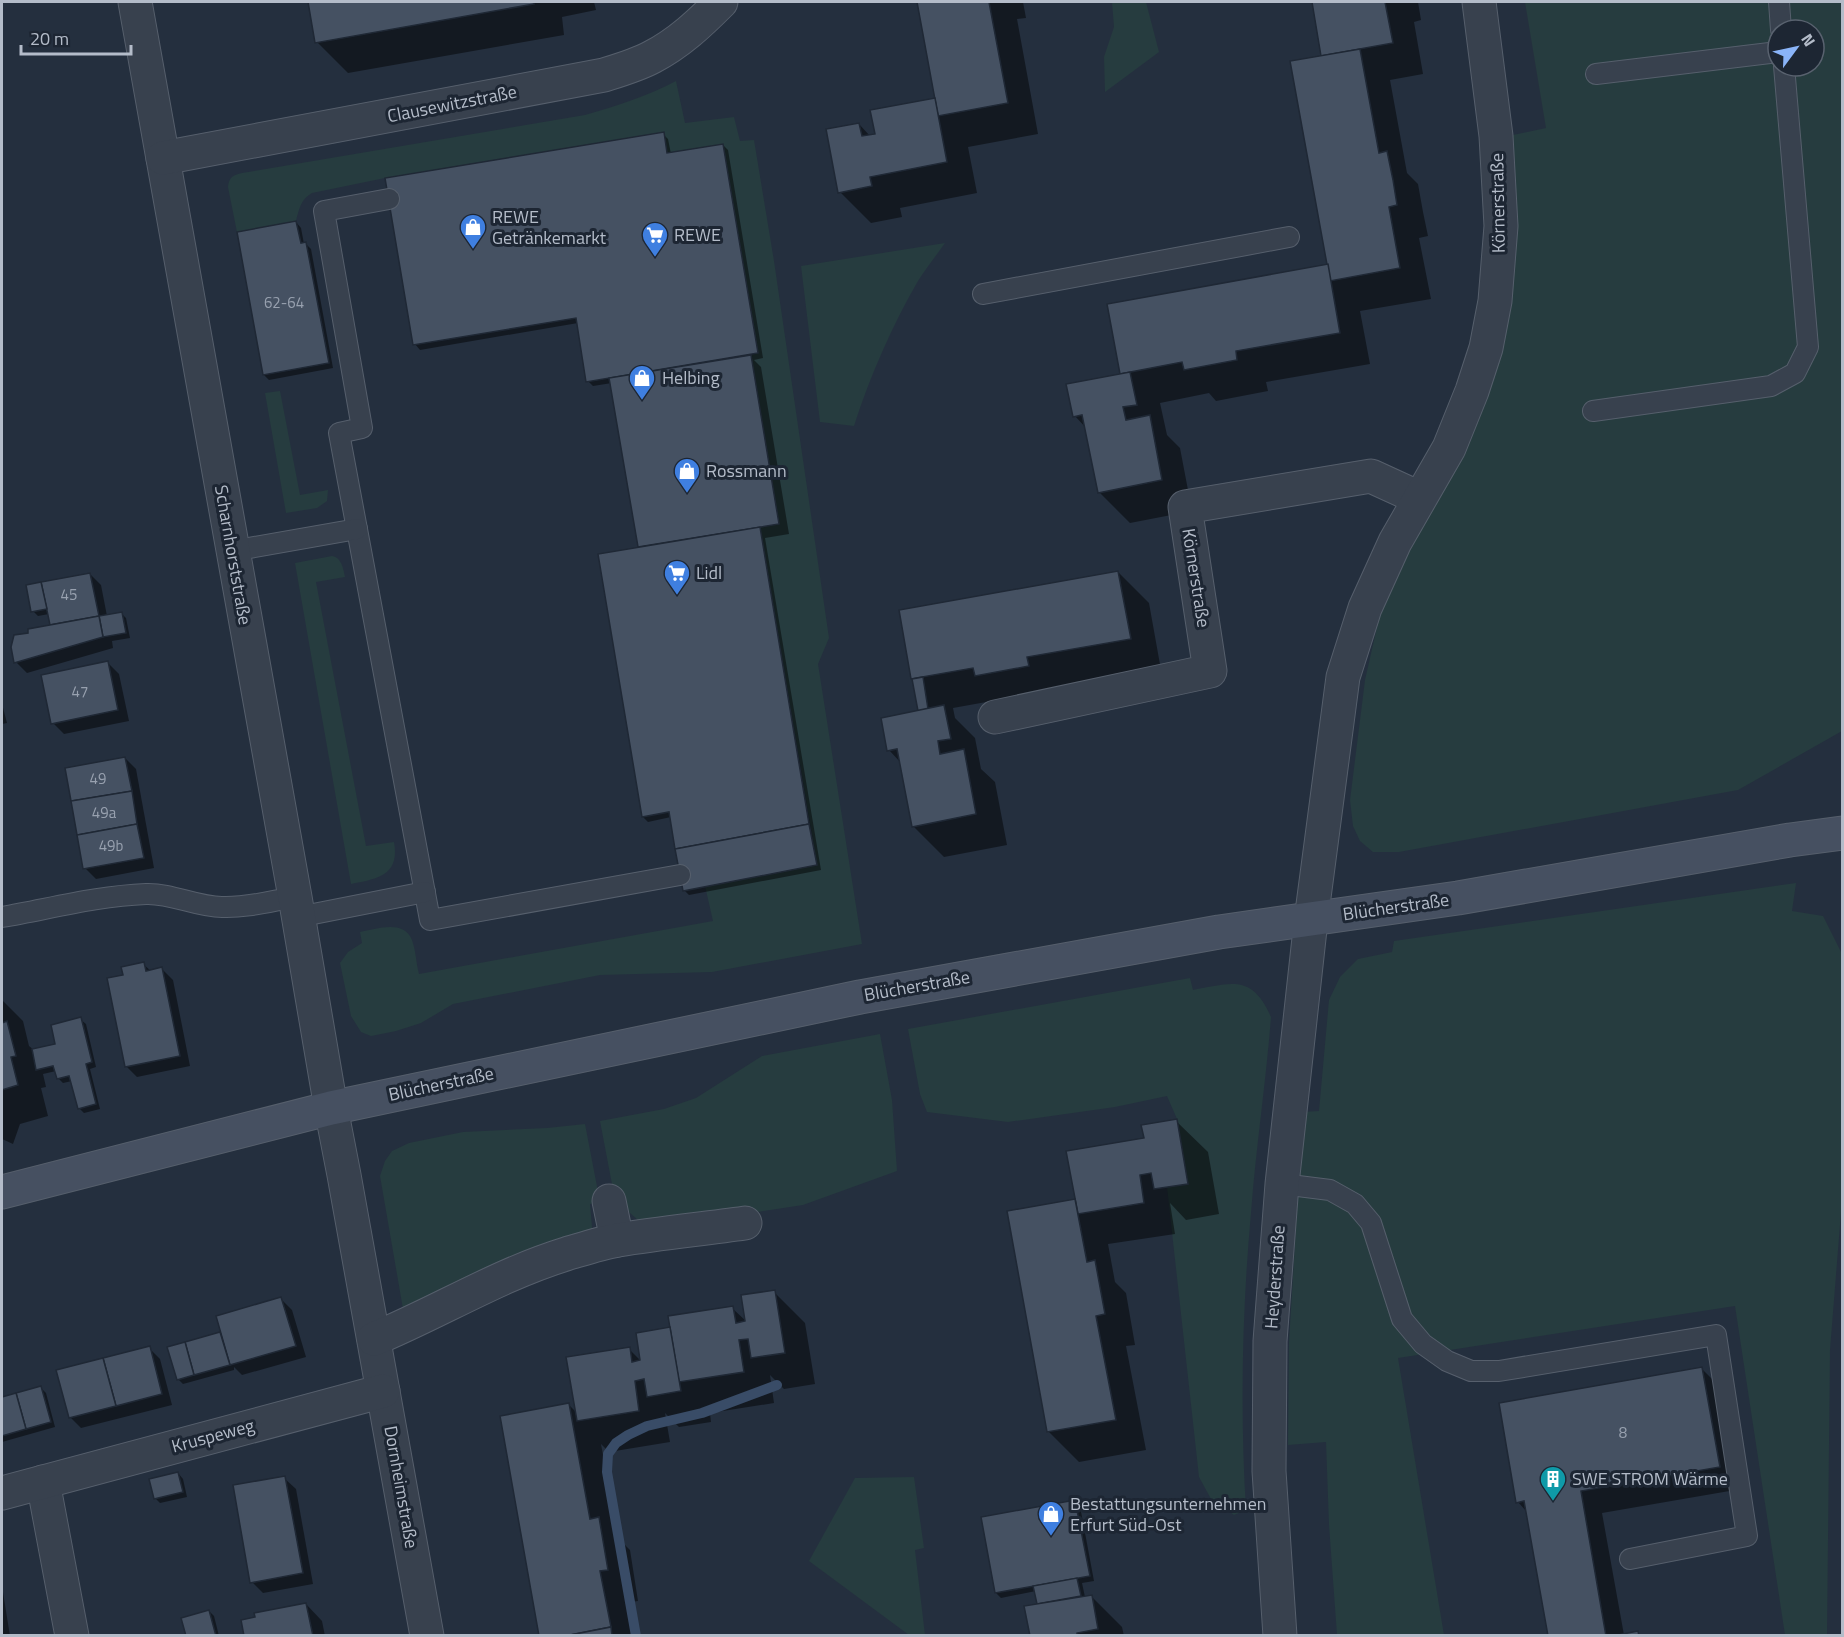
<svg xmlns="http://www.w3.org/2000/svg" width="1844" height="1637" font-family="'Titillium Web',sans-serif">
<rect width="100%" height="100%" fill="#242f3e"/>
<g fill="#263c3f" fill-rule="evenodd">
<polygon points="1112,2 1146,2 1159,52 1105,92 1104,57 1114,27"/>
<path d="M1525,2h317v729l-104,59 -339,62h-26l-13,-11 -7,-15 -3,-26 15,-120 15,-66 29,-65 55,-94 23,-58 15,-45 9,-49 7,-77 -5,-91 33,-7zM1778,30h36v36h-36z"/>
<path d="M676,81l9,42 49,-6 6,24 14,-1 20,121 55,377 -11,26 44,280 -150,28 -112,3 -147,29 -32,19 -25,8 -25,5 -10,-4 -10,-16 -11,-53 8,-11 14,-9 -2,-11c16,-3 44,-13 52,8 4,11 4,23 7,34l294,-53 -8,-35 112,-21 -57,-338 19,-4 -28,-168 7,-2 -35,-209 -56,9 -4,-21 -278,46 -73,15c-11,6 -13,16 -16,28l-59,11 -9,-45c1,-10 5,-12 14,-14l343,-58c32,-9 62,-19 91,-34z"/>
<path d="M945,243c-9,13 -19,25 -27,38 -26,45 -48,95 -64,145l-34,-4 -19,-156z"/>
<polygon points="280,391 300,495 328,490 327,501 317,508 286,513 265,393"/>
<path d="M332,556c10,2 11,12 13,21l-29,5 50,264 28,-4c6,33 -16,37 -43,42l-56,-321z"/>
<polygon points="1796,883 1792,911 1823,916 1842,954 1842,1200 1830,1350 1827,1635 1785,1635 1735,1306 1398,1358 1444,1635 1337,1635 1329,1525 1326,1442 1288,1445 1289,1342 1303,1112 1319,1111 1329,1000 1340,977 1358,959 1392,952 1394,941"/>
<path d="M1190,978l3,12c39,-7 59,-16 78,27 -5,65 -15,130 -20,196 -9,99 -11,198 -5,297l-12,5 -23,-16 -12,-22 -32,-290 21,-4 -11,-64 -10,-23 -52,11 -107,15 -81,-10 -7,-18 -12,-65z"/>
<polygon points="880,1034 892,1100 897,1171 803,1205 744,1214 639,1221 629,1212 622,1199 615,1200 600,1121 664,1109 696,1098 762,1056"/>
<polygon points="585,1124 600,1202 590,1204 593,1238 403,1309 380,1176 385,1161 392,1151 409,1143 463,1132 547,1128"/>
<polygon points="914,1477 924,1548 915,1550 925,1635 909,1635 809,1561 855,1478"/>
</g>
<g fill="#0007">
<polygon points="310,2 594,2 596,10 562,17 564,35 348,73 317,42"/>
<polygon points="919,2 1023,2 1026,18 1017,19 1038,134 968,147 977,193 900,208 902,217 871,223 840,192 859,124 870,136 877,135 936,99"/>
<polygon points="1313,2 1418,2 1421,20 1414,22 1423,74 1390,80 1407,173 1418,184 1423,212 1428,236 1419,238 1431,299 1360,311 1370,364 1266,382 1268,391 1216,401 1209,393 1160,403 1167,435 1180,448 1192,511 1130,523 1099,492 1086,428 1075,416 1121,375 1329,266 1323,57"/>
<polygon points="663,134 668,139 671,154 723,145 728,150 763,358 754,360 761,367 789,534 765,538 821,870 689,895 684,890 671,817 648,822 643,817 639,548 612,383 593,386 588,381 578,323 420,350 415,344"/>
<polygon points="296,222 301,228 304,244 306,244 311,249 333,368 269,380 264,375"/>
<polygon points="1118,572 1149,603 1161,670 953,708 955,718 975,738 981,769 995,782 1007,845 944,857 913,826 901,763 889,750 920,712 900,611"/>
<polygon points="90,574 101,585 107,616 121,613 126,618 130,638 112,641 113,648 27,673 16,662 30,635 51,626 49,614 38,616 33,611"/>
<polygon points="108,663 119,674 129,721 64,734 53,723"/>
<polygon points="2,704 7,723 2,724"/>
<polygon points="125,758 136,769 154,868 96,879 85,868"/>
<polygon points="143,964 151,971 162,969 173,980 190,1066 137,1077 126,1066 125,976"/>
<polygon points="2,1000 23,1021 29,1046 34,1050 57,1045 80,1019 86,1024 96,1067 90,1069 100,1109 84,1113 79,1108 72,1081 63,1083 58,1078 56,1071 43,1074 46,1087 41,1088 48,1116 20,1124 13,1144 2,1139"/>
<polygon points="1176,1121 1208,1152 1219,1214 1186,1220 1170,1203 1175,1234 1108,1244 1115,1282 1126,1293 1135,1345 1126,1346 1146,1450 1079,1462 1048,1431 1009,1213 1077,1200 1146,1139"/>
<polygon points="774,1292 805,1323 815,1384 784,1389 770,1375 774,1403 710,1413 711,1422 679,1427 665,1413 670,1442 609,1452 601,1444 618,1538 630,1550 638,1601 631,1602 637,1636 541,1636 569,1405 577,1413 629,1349 642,1362 672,1329 732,1308 747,1322"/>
<polygon points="281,1299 292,1310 306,1357 242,1375 234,1367 234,1370 183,1384 178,1379 220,1334 223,1337"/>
<polygon points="149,1348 160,1359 172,1405 81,1428 70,1417"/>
<polygon points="1702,1369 1724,1391 1741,1489 1602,1513 1624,1635 1637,1633 1640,1636 1549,1636 1527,1512 1518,1502"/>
<polygon points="41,1388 46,1393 55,1427 2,1442 2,1398"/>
<polygon points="178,1473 183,1479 187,1497 160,1503 155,1498"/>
<polygon points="284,1478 296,1489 313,1584 263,1593 252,1582"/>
<polygon points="1075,1501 1080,1506 1094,1581 1082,1583 1085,1597 1091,1596 1122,1627 1124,1636 1031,1636 1039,1605 1036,1591 1001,1598 996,1593"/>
<polygon points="2,1586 10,1636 2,1636"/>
<polygon points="306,1604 322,1621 325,1636 246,1636"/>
<polygon points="209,1611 214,1616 219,1636 188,1636"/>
</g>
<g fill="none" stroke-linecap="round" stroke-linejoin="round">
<polyline stroke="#394c67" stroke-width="10" points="636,1636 607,1472 608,1454 616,1443 628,1435 647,1426 702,1413 777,1385"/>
</g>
<g fill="#455162" stroke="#1f2835" stroke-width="1.5">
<polygon points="308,2 533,2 534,4 315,43"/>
<polygon points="917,2 989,2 1008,103 938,116"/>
<polygon points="1312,2 1385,2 1393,43 1321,56"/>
<polygon points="1360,49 1379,153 1387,151 1393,180 1397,205 1389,207 1400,268 1330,281 1290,61"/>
<polygon points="935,98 947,162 870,177 872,186 838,193 826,129 859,123 862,136 875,134 870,110"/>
<polygon points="664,132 667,153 723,144 758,353 586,382 576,318 413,345 385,178"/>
<polygon points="296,221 301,243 306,242 329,363 263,375 237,232"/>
<polygon points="1328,264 1340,333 1236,351 1237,360 1184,370 1182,362 1120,374 1107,304"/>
<polygon points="751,355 779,524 638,547 609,378"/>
<polygon points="1130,372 1137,405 1123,407 1126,420 1150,415 1162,480 1098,493 1082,415 1073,417 1066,384"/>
<polygon points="760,527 809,824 675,849 669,812 642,817 598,554"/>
<polygon points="1118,571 1131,639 1027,657 1029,666 975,676 973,668 911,679 899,610"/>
<polygon points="90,573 99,616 50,625 41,582"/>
<polygon points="41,582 47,609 31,612 26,585"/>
<polygon points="122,612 126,633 103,637 99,616"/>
<polygon points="99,616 103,637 14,663 11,647 14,635 28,633 28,629"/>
<polygon points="108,661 118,710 51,724 41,675"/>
<polygon points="923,677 928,709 918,711 912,679"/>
<polygon points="944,705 951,739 938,741 940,754 964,749 976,814 912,827 897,749 887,751 881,718"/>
<polygon points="125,757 132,791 71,801 65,768"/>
<polygon points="132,791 137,824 77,835 71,801"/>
<polygon points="137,824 144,858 83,869 77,835"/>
<polygon points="809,824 817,865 683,891 675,849"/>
<polygon points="144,962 146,971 162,967 180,1056 125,1067 107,978 123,975 121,967"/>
<polygon points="81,1017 92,1062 86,1064 96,1104 78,1109 69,1076 57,1079 53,1066 36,1070 32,1049 55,1044 51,1025"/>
<polygon points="7,1021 16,1056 11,1057 18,1085 2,1090 2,1023"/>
<polygon points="1177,1119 1188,1184 1154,1189 1151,1173 1140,1175 1144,1203 1078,1214 1066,1151 1144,1138 1141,1125"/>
<polygon points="1075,1199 1087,1262 1095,1260 1105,1314 1096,1316 1116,1420 1047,1432 1007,1211"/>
<polygon points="775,1290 785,1353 751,1358 748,1339 739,1340 744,1372 679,1382 668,1316 733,1306 736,1323 745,1321 741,1295"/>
<polygon points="281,1297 296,1346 230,1365 216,1316"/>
<polygon points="670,1327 681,1391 647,1397 644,1379 635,1381 639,1411 577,1421 566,1357 630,1347 632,1362 640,1360 636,1333"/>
<polygon points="220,1332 230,1365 194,1375 185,1342"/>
<polygon points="185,1342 194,1375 177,1380 167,1347"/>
<polygon points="150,1346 162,1394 116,1406 103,1358"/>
<polygon points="103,1358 116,1406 69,1418 56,1370"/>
<polygon points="1702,1367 1720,1467 1581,1491 1606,1636 1548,1636 1524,1501 1516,1503 1499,1403"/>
<polygon points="41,1386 51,1422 26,1429 16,1393"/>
<polygon points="16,1393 26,1429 2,1436 2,1397"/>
<polygon points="569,1403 590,1519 599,1517 608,1570 600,1571 611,1627 565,1636 539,1636 500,1416"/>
<polygon points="178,1472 183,1492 154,1499 149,1479"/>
<polygon points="285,1476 303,1573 250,1583 233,1485"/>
<polygon points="1075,1500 1090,1576 995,1593 981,1517"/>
<polygon points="1077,1578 1081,1596 1037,1604 1033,1586"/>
<polygon points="1092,1595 1098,1629 1077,1633 1077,1636 1030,1636 1024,1606"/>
<polygon points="306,1603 313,1636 244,1636 241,1620 255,1617 254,1613"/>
<polygon points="209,1610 216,1636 186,1636 181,1618"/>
<polygon points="611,1627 612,1636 565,1636"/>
<polygon points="1638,1631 1639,1636 1613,1636"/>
</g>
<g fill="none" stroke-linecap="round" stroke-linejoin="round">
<g stroke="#565f6c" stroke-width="22">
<g id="lane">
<polyline points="1779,2 1781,30"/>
<polyline points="1596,74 1778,52"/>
<polyline points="389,199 324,211 362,428 339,433 430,920 680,875"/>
<polyline points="983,294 1289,237"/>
<polyline points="1593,411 1771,386 1795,373 1808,347 1784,66"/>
<polyline points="232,551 357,529"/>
<path d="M2,917c47,-8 95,-21 144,-23 26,-1 50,13 76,13 25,1 49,-6 73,-10"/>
<polyline points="298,917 425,892"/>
<polyline points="1282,1184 1330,1190 1355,1204 1371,1223 1402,1319 1423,1344 1447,1361 1471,1371 1499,1371 1716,1335 1747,1536 1630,1559"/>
</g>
</g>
<g stroke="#565f6c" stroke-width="35">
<g id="street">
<polyline points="135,2 295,897 331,1108 344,1175 427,1636"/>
<path d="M163,158l441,-83c16,-5 33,-10 48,-18 27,-14 48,-34 69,-55"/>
<polyline points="995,717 1210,671 1185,507 1371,476 1419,498"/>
<polyline points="609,1201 617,1240"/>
<path d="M374,1339c65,-27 124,-64 192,-85 17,-5 35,-11 52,-14 42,-7 85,-11 127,-17"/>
<polyline points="43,1482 72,1636"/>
<polyline points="2,1493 383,1391"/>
<polyline points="1280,1636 1269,1471 1270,1341 1282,1184 1311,920 1343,677 1365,608 1395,542 1449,448 1472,391 1486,348 1495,301 1501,226 1496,136 1479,2"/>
</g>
</g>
<g stroke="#565f6c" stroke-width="35">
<polyline id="secondary" points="2,1192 331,1108 860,997 1219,932 1458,898 1790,840 1842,833"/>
</g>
<use href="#lane" stroke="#38414e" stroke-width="20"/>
<use href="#street" stroke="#38414e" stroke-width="33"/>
<use href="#secondary" stroke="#465061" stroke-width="33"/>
</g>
<defs>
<g id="shop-pin" transform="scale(1.35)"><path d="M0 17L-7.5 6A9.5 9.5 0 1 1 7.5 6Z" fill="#3f7fe0" stroke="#1d2633"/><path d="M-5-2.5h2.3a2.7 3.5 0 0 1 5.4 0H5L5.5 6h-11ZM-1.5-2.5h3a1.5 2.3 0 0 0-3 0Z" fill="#fff"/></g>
<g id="supermarket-pin" transform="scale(1.35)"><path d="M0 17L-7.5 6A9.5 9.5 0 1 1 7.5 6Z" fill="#3f7fe0" stroke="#1d2633"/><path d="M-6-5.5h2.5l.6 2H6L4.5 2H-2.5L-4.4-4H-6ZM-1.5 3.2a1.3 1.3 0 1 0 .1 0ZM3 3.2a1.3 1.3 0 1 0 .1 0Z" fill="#fff"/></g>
<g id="building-pin" transform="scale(1.35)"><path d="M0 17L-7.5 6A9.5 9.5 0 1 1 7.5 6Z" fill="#0f9aa8" stroke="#1d2633"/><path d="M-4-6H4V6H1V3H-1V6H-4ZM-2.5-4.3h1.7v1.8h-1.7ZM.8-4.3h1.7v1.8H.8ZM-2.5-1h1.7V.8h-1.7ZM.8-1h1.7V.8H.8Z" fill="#fff"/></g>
</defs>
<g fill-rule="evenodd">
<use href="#shop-pin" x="473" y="227"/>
<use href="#supermarket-pin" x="655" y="235"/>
<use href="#shop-pin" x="642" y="378"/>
<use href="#shop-pin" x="687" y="471"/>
<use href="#supermarket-pin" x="677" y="573"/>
<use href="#building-pin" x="1553" y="1479"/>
<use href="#shop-pin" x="1051" y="1514"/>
</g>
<g text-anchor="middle" stroke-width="6" stroke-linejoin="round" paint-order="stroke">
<g font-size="15" fill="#98a1af">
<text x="284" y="308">62-64</text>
<text x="69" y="600">45</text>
<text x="80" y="697">47</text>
<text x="98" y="784">49</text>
<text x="104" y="818">49a</text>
<text x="111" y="851">49b</text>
<text x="1623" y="1438">8</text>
</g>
<g font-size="18" fill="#b4bcc9" stroke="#1d2633">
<text transform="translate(452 104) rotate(-11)" y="6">Clausewitzstraße</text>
<text transform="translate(1498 203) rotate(-91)" y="6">Körnerstraße</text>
<text transform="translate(233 555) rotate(80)" y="6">Scharnhorststraße</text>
<text transform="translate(1196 578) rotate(81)" y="6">Körnerstraße</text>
<text transform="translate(1396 907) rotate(-8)" y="6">Blücherstraße</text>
<text transform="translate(917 986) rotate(-10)" y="6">Blücherstraße</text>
<text transform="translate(441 1084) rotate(-12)" y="6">Blücherstraße</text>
<text transform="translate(1275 1277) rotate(-86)" y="6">Heyderstraße</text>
<text transform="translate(213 1436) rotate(-15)" y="6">Kruspeweg</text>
<text transform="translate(401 1487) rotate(80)" y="6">Dornheimstraße</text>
</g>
<g font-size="18" fill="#b4bcc9" stroke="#1d2633" text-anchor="start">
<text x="492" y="223">REWE<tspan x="492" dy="21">Getränkemarkt</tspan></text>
<text x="674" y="241">REWE</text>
<text x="662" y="384">Helbing</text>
<text x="706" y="477">Rossmann</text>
<text x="696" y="579">Lidl</text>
<text x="1572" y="1485">SWE STROM Wärme</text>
<text x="1070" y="1510">Bestattungsunternehmen<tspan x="1070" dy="21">Erfurt Süd-Ost</tspan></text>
</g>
</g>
<rect width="1844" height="1637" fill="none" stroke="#b4bcc9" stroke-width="6"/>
<g transform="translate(1796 48) rotate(57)"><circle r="28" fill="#1d2633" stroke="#59626f" stroke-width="1.5"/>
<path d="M0-4.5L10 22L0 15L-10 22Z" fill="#8ab4f8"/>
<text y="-9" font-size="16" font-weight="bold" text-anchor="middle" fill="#b4bcc9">N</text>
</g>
<path d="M21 45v9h110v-9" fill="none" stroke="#b4bcc9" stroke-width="3"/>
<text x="30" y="45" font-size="18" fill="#b4bcc9" stroke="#1d2633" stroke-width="4.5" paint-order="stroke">20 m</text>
</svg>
